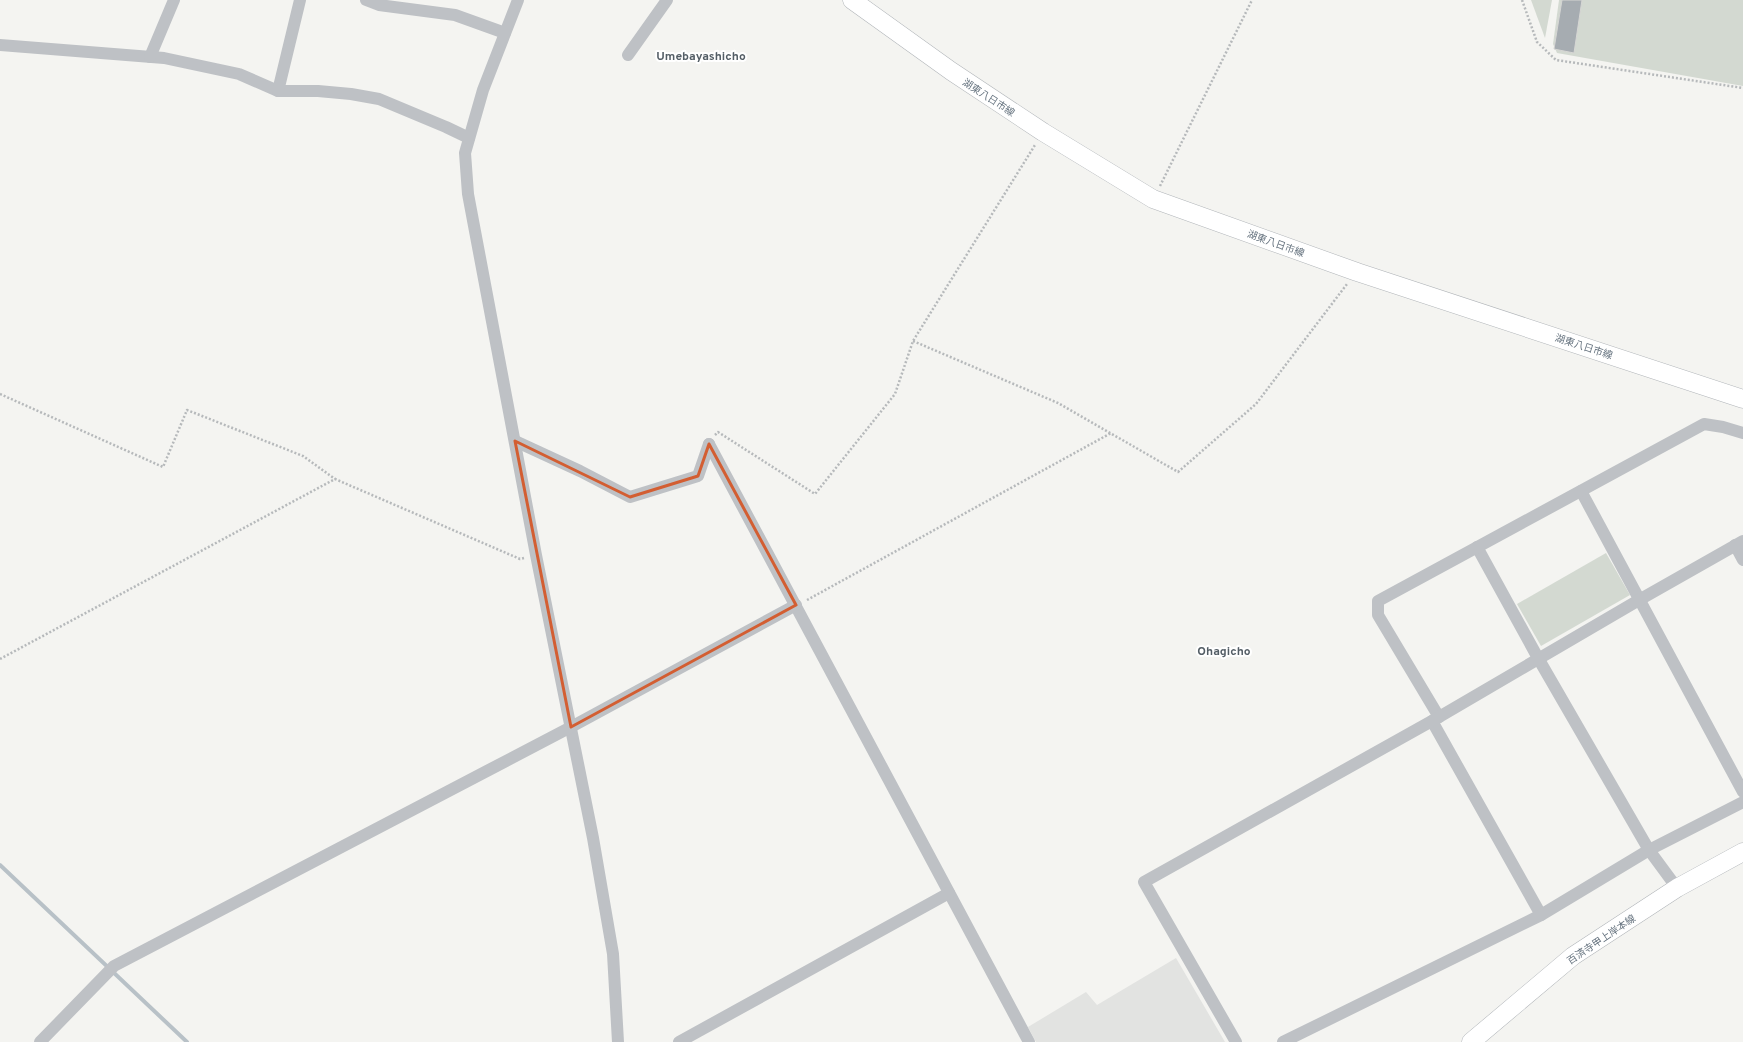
<svg xmlns="http://www.w3.org/2000/svg" width="1743" height="1042" font-family="Overpass,'Noto Sans JP',sans-serif">
<rect width="100%" height="100%" fill="#f4f4f1"/>
<polygon fill="#e2e3e1" points="1176,958 1225,1042 1036,1042 1028,1027 1086,992 1097,1005"/>
<g fill="#d3d9d1">
<polygon points="1531,0 1552,0 1545,38"/>
<polygon points="1559,0 1743,0 1743,86 1557,53 1553,44"/>
<polygon points="1606,553 1630,595 1541,646 1517,604"/>
</g>
<g fill="none" stroke-linecap="round" stroke-linejoin="round">
<polyline stroke="#b8c1c7" stroke-width="4" points="0,865 187,1042"/>
</g>
<polygon fill="#a6acb1" stroke="#d6d6d4" points="1562,0 1582,0 1574,53 1554,49"/>
<g fill="none" stroke-linecap="round" stroke-linejoin="round">
<g stroke="#b1b5b9" stroke-width="19">
<g id="secondary">
<polyline points="852,0 951,71 1043,132 1153,199 1357,272 1743,399"/>
<polyline points="1471,1042 1573,956 1677,888 1743,852"/>
</g>
</g>
<g stroke="#b6b9bb" stroke-width="2.5" stroke-dasharray="2 2" stroke-linecap="butt">
<polyline points="1522,0 1537,42 1556,60 1743,88"/>
<polyline points="1160,186 1252,0"/>
<polyline points="913,341 1058,403 1178,472 1256,404 1347,284"/>
<polyline points="0,394 163,467 187,410 303,456 335,479"/>
<polyline points="715,435 718,432 815,494 895,394 913,341 1035,145"/>
<polyline points="807,600 1111,433"/>
<polyline points="0,659 335,479 520,559 524,558"/>
</g>
<g stroke="#bec1c5" stroke-width="12">
<polyline points="366,0 379,5 455,15 505,33"/>
<polyline points="518,0 483,90 465,153 468,194 536,555 593,838 613,954 618,1042"/>
<polyline points="0,45 164,58 239,74 278,91 318,91 351,94 379,99 446,127 469,138"/>
<polyline points="628,55 667,0"/>
<polyline points="150,57 174,0"/>
<polyline points="278,91 300,0"/>
<polyline points="515,441 580,471 630,497 698,476 709,444"/>
<polyline points="709,444 1029,1042"/>
<polyline points="1581,491 1743,792"/>
<polyline points="1735,545 1743,560"/>
<polyline points="1477,547 1538,658 1649,850 1677,888"/>
<polyline points="1439,717 1378,615 1378,601 1704,424 1723,427 1743,433"/>
<polyline points="1432,721 1541,915"/>
<polyline points="40,1042 114,966 571,727 796,605"/>
<polyline points="679,1042 949,893"/>
<polyline points="1236,1042 1144,882 1439,717 1639,600 1743,541"/>
<polyline points="1283,1042 1541,915 1649,850 1743,802"/>
</g>
<use href="#secondary" stroke="#fff" stroke-width="18"/>
</g>
<path fill="none" stroke="#d35e32" stroke-width="3" stroke-linejoin="round" d="M515,441l115,56 68,-21 11,-32 87,161 -225,122z"/>
<g text-anchor="middle" stroke-width="4" stroke-linejoin="round" paint-order="stroke">
<g font-size="10" fill="#66737f" stroke="#fff">
<text transform="translate(989 97) rotate(33)" y="4">湖東八日市線</text>
<text transform="translate(1276 243) rotate(20)" y="4">湖東八日市線</text>
<text transform="translate(1584 346) rotate(18)" y="4">湖東八日市線</text>
<text transform="translate(1601 939) rotate(-34)" y="4">百済寺甲上岸本線</text>
</g>
<g font-size="12" font-weight="bold" fill="#535d65" stroke="#fff">
<text x="701" y="60">Umebayashicho</text>
<text x="1224" y="655">Ohagicho</text>
</g>
</g>
</svg>
